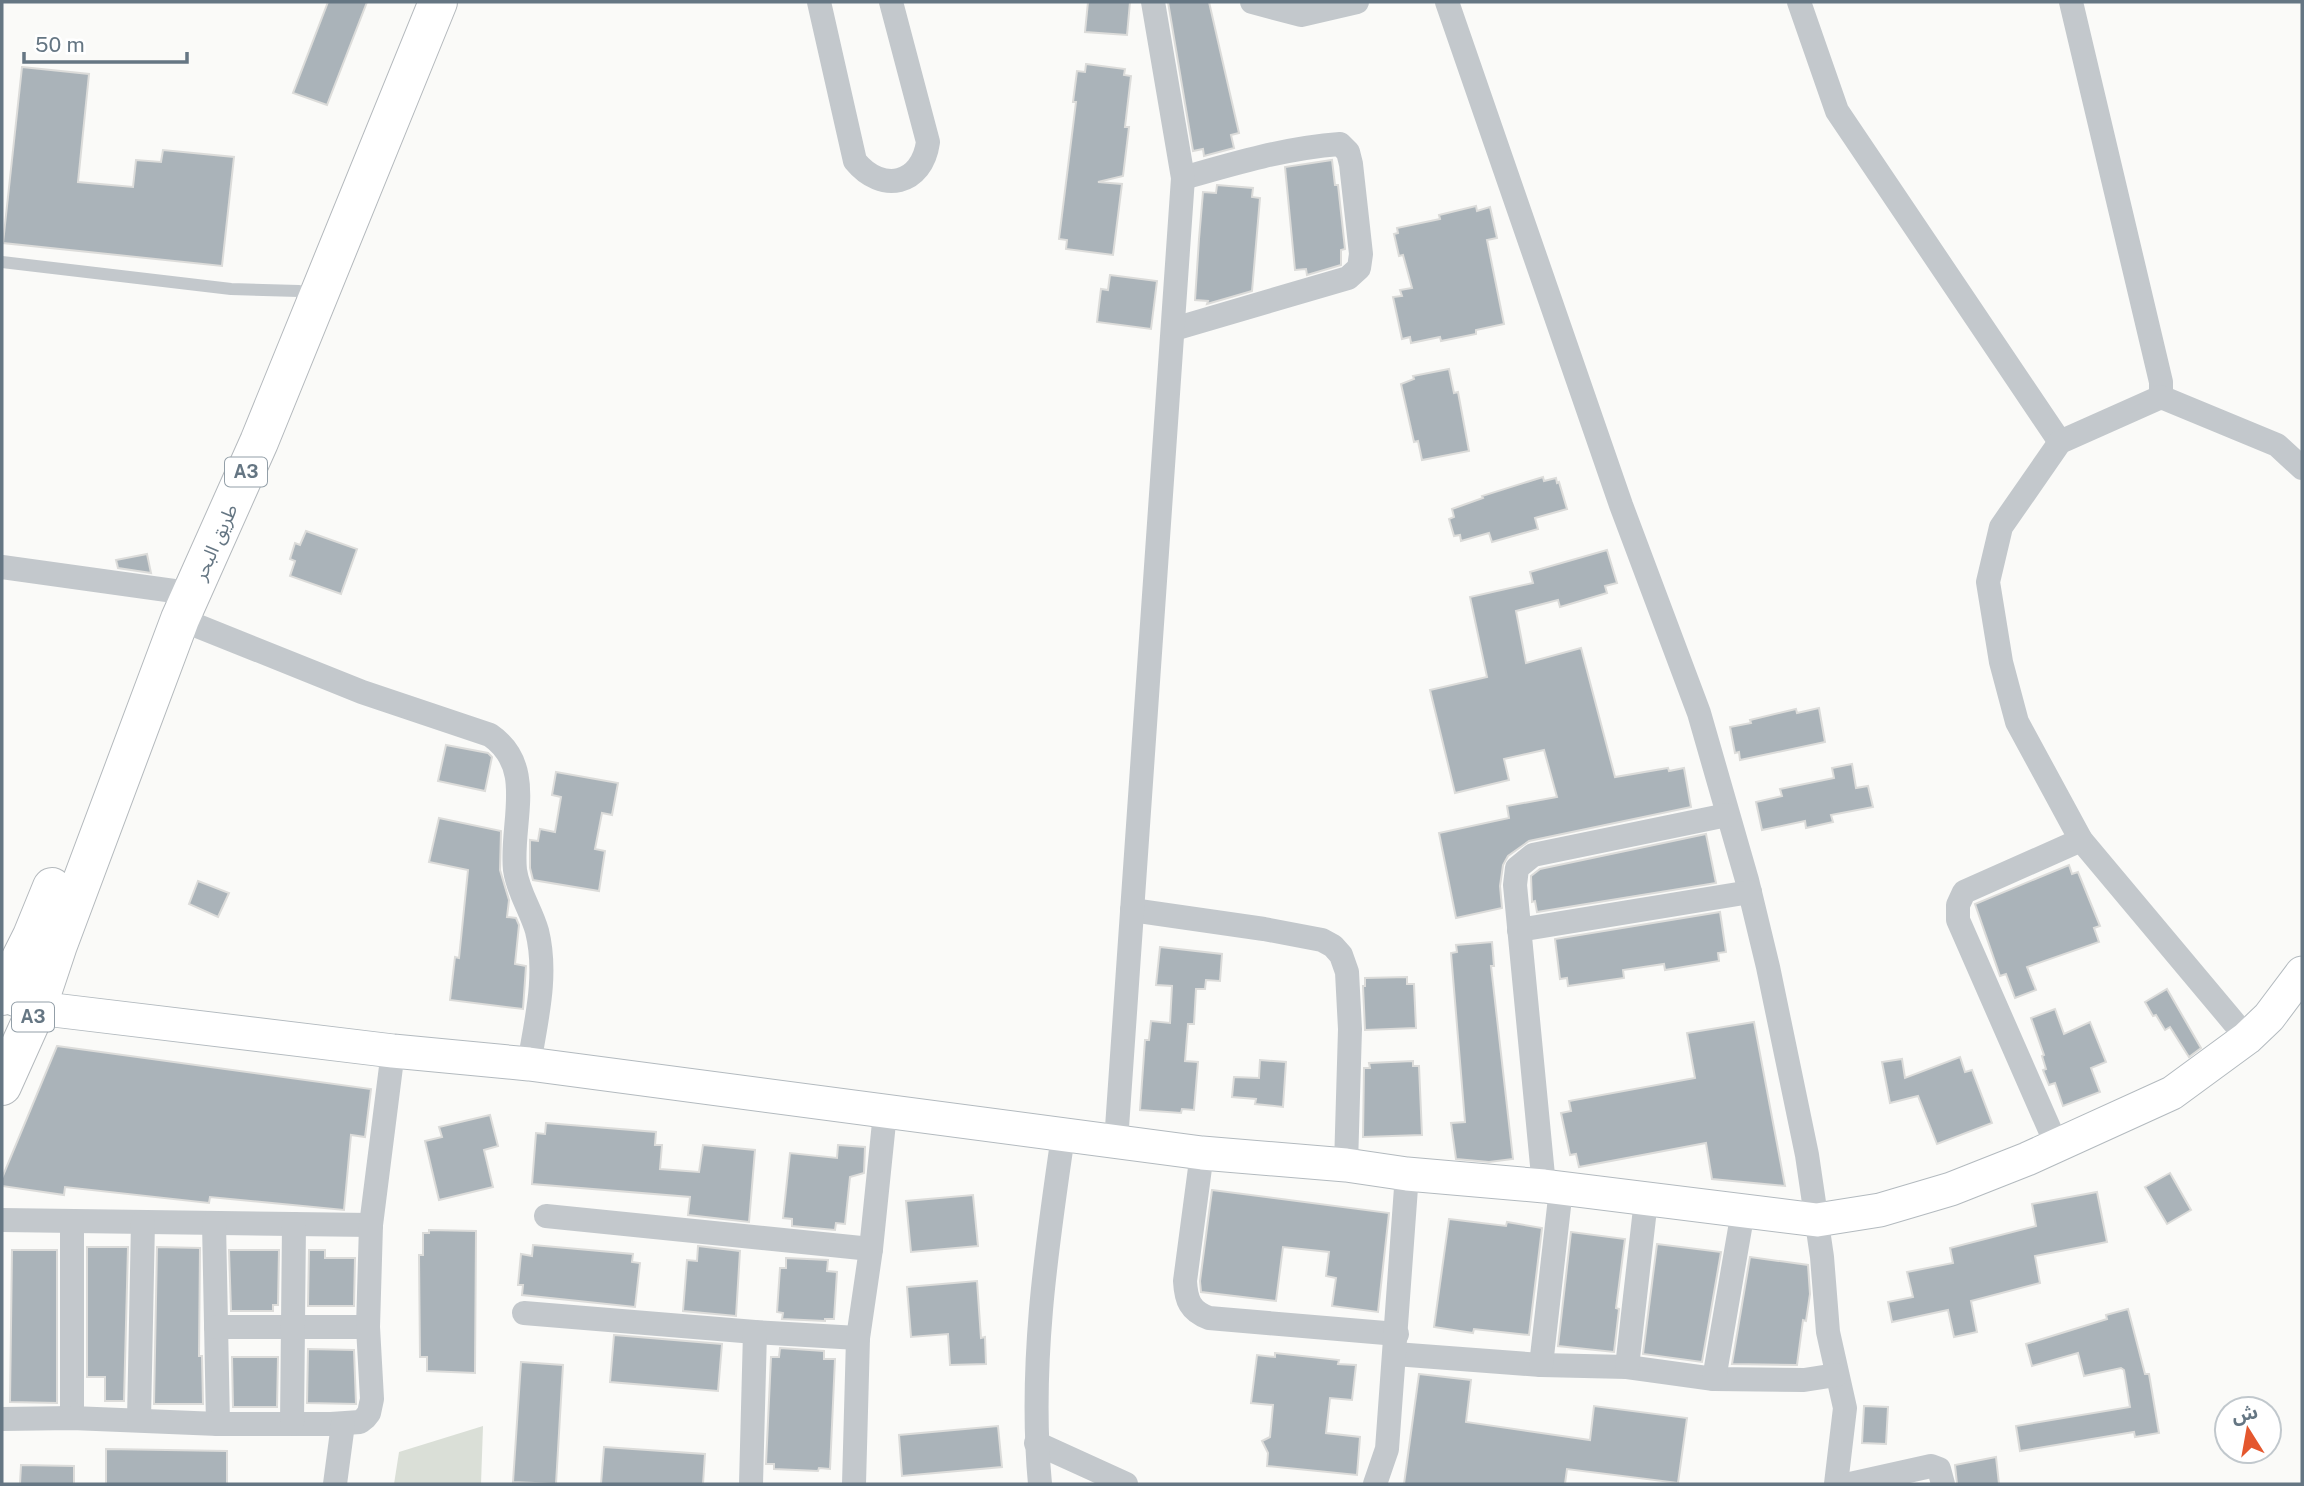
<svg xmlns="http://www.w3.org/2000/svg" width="2304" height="1486" font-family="'Public Sans','Noto Sans Arabic',sans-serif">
<rect width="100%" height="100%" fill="#fafaf8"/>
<polygon fill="#dadfd7" points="483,1426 481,1484 394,1484 399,1452"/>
<g fill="#aab3b9" stroke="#dcdcda" stroke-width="2">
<polygon points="328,2 367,2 327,105 293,93"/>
<polygon points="1088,2 1130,2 1127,35 1085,32"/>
<polygon points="1168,2 1209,2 1239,133 1231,135 1234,148 1204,156 1203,149 1193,151"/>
<polygon points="1086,64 1125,69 1124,75 1131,76 1125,127 1129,127 1123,176 1098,182 1122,184 1113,255 1066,249 1067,240 1059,239 1076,102 1073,102 1077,71 1085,72"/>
<polygon points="22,67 89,74 78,182 133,187 136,160 161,162 163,150 234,157 222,266 3,243"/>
<polygon points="1332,160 1335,185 1338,185 1345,249 1341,250 1341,265 1307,275 1306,269 1295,270 1285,167"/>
<polygon points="1217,185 1253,188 1252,197 1260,198 1252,291 1207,304 1208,301 1195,300 1199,239 1203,192 1216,193"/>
<polygon points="1476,206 1477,211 1490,207 1497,238 1487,240 1504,324 1476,330 1476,334 1441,341 1440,337 1411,343 1410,337 1402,339 1393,297 1402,296 1400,290 1412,288 1403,255 1399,256 1394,234 1398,233 1397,228 1440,219 1439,215"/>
<polygon points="1110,275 1157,281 1151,329 1097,322 1101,289 1108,290"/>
<polygon points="1449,369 1454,393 1458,392 1469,451 1422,460 1418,441 1414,442 1401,384 1414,379 1413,376"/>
<polygon points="1543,477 1544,481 1556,478 1557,483 1559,482 1567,509 1535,518 1538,529 1492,542 1489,533 1461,541 1460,535 1454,536 1449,519 1454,517 1452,509 1483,498 1482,496"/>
<polygon points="306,531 357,549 341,594 290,576 295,561 290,559 295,543 300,545"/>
<polygon points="1607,550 1617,583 1605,586 1607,593 1560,607 1558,600 1516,611 1526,663 1581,648 1615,777 1668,768 1669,771 1684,768 1691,807 1529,841 1508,856 1503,865 1500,886 1502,908 1456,918 1439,833 1509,818 1507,806 1557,797 1544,750 1504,759 1509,780 1455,793 1430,690 1487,677 1470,597 1533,583 1530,572"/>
<polygon points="147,554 151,573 118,568 116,560"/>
<polygon points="1819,708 1825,742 1740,760 1739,752 1735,753 1730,727 1751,723 1750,720 1796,709 1797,713"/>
<polygon points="446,745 488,753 492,757 485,791 438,781"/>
<polygon points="1852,764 1856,788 1868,786 1873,807 1831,815 1833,822 1806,828 1805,821 1762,830 1756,802 1782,796 1780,789 1834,778 1832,768"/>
<polygon points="556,772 618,783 612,815 602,813 595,849 605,851 599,891 533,880 530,868 530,840 538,841 540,829 555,832 561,797 552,795"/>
<polygon points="439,818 501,831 500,870 509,900 507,917 516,918 519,925 515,964 526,966 523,1009 450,1000 455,957 459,958 468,870 429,862"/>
<polygon points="1706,834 1716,883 1537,912 1535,901 1532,902 1531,876 1540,869"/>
<polygon points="2069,865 2072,874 2078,872 2100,926 2094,928 2099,942 2027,967 2036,990 2015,998 2006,974 2000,976 1975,904"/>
<polygon points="198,881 229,893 218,917 189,904"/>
<polygon points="1720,912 1726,952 1718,953 1719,961 1665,970 1664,964 1623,970 1624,978 1568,986 1567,978 1560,979 1555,939"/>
<polygon points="1492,942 1494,966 1491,966 1513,1159 1489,1162 1456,1159 1451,1123 1465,1122 1451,953 1457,952 1456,945"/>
<polygon points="1160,947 1222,954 1220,981 1206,980 1205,989 1196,989 1194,1024 1188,1024 1185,1061 1198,1062 1194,1110 1182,1109 1181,1113 1140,1110 1145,1040 1149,1040 1151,1021 1170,1023 1172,986 1156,985"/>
<polygon points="1407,977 1407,984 1414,984 1416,1028 1365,1030 1363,986 1365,986 1365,978"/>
<polygon points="2167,989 2201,1048 2189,1057 2170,1027 2165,1030 2156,1015 2153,1016 2145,1002"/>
<polygon points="2055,1009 2064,1034 2090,1022 2106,1062 2091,1068 2100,1092 2063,1106 2055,1083 2049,1085 2043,1070 2046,1069 2042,1056 2044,1055 2031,1018"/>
<polygon points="1754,1022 1785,1186 1712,1179 1706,1143 1579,1167 1576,1154 1570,1155 1561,1113 1571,1111 1569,1101 1695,1078 1687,1033"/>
<polygon points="57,1046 371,1089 365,1137 351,1135 344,1210 210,1197 209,1203 65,1187 64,1195 2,1186 2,1178"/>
<polygon points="1960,1057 1965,1072 1972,1070 1992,1123 1937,1144 1918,1096 1890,1103 1882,1062 1902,1059 1905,1078"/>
<polygon points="1260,1060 1286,1062 1283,1107 1255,1104 1256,1099 1232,1097 1234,1077 1259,1078"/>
<polygon points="1413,1061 1413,1066 1419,1066 1422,1135 1363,1137 1364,1068 1370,1068 1369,1063"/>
<polygon points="490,1115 498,1146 484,1150 493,1187 439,1200 425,1141 442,1137 439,1127"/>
<polygon points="546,1123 656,1132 655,1145 662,1145 660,1169 699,1172 703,1145 755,1150 749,1222 688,1215 690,1197 532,1184 536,1133 545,1134"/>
<polygon points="838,1145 865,1147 864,1173 850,1177 845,1224 836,1223 835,1230 792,1226 792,1219 783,1218 790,1153 837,1158"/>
<polygon points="2170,1173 2191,1210 2167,1224 2145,1187"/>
<polygon points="1212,1190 1389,1213 1378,1312 1332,1306 1336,1278 1326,1276 1329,1252 1283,1247 1276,1301 1201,1292 1200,1281"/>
<polygon points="2097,1192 2107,1242 2035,1256 2040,1283 1971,1301 1977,1332 1954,1337 1948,1310 1892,1322 1888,1302 1913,1297 1907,1272 1953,1263 1950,1248 2036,1226 2032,1204"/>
<polygon points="973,1195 978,1246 911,1252 906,1201"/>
<polygon points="1449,1219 1506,1226 1507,1222 1542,1228 1529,1335 1474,1329 1473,1333 1434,1327"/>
<polygon points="429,1230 476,1231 475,1373 427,1371 427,1357 420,1357 419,1255 423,1255 423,1233 429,1233"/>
<polygon points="1571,1232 1625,1239 1616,1308 1619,1309 1614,1352 1558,1346"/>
<polygon points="1657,1244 1721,1252 1702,1362 1643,1354"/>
<polygon points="533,1245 633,1254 632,1262 640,1263 635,1307 522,1295 523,1285 518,1285 521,1254 532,1256"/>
<polygon points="698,1246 740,1251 736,1316 683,1311 687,1260 697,1261"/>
<polygon points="87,1247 128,1247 124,1401 105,1401 105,1377 87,1377"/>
<polygon points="157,1247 200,1248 199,1356 202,1356 203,1404 154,1404"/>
<polygon points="12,1250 57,1250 57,1403 10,1402"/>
<polygon points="229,1250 279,1250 278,1305 273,1305 273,1311 231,1311"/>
<polygon points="309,1250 325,1250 325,1258 355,1258 354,1306 308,1306"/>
<polygon points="1750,1257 1808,1265 1810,1294 1806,1321 1803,1320 1797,1365 1732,1364"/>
<polygon points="786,1258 828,1260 827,1271 837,1272 834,1319 825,1319 825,1321 782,1319 783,1313 777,1312 780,1268 786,1268"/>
<polygon points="977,1281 981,1338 985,1337 986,1364 950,1365 948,1334 911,1337 907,1287"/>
<polygon points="2128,1309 2145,1374 2149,1374 2159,1433 2135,1437 2134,1432 2020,1451 2016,1426 2130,1407 2124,1370 2121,1368 2084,1376 2078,1353 2032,1366 2026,1344 2107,1319 2106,1315"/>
<polygon points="614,1335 722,1344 718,1391 610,1382"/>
<polygon points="780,1348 824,1351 824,1359 835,1359 830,1469 819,1468 818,1471 774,1469 774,1464 766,1464 771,1357 779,1357"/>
<polygon points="308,1349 354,1350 356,1404 307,1403"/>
<polygon points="1275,1353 1339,1360 1338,1364 1356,1365 1352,1400 1330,1398 1326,1433 1360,1437 1357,1475 1267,1466 1268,1453 1262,1441 1270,1437 1273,1405 1251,1403 1257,1355 1275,1357"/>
<polygon points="232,1357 278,1357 277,1407 233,1407"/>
<polygon points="521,1362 563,1365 556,1484 513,1482"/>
<polygon points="1419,1374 1471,1380 1466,1422 1590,1440 1594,1406 1687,1418 1678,1483 1567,1469 1565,1484 1404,1484"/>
<polygon points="1864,1406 1888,1407 1886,1444 1862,1443"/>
<polygon points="998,1426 1002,1467 902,1476 899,1435"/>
<polygon points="604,1447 705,1454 703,1484 601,1484"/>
<polygon points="106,1449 227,1451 227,1484 106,1484"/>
<polygon points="1996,1457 1999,1484 1957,1484 1955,1465"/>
<polygon points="21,1465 74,1466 74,1484 20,1484"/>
</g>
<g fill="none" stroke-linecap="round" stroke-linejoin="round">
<g stroke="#b3babf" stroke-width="35">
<polyline id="secondary" points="14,999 37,1008 393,1051 529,1064 1202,1153 1346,1165 1407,1174 1544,1186 1817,1220 1880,1210 1951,1189 2027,1159 2172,1093 2247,1038 2269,1017 2302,973"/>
</g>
<g stroke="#b4b9bd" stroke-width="40">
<g id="highway">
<polyline points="2,996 32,936 52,887"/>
<polyline points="2,1086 37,1008 58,945 180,619 259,442 438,2"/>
</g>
</g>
<polyline stroke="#c3c8cc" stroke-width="12" points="2,262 231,289 299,291"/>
<g stroke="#c3c8cc" stroke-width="24">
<path d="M819,2l36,159c27,33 67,24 73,-19l-37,-140"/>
<polyline points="1252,2 1301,15 1357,2"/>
<polyline points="1447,2 1621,505 1699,713 1747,880 1768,967 1807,1155 1822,1257 1828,1332 1845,1408 1836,1484"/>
<polyline points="1799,2 1837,111 2060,442"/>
<polyline points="2071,2 2161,382 2161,397"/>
<path d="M1174,329l174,-51 11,-10 2,-14 -10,-90 -3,-12 -8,-8c-54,4 -105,19 -157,34"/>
<polyline points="2,567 174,591"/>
<path d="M180,619l182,73 128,43c47,32 20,88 25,135 3,22 16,40 22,61 11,44 -1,90 -8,133"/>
<polyline points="1132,910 1264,929 1322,940 1333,946 1341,955 1347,972 1350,1029 1346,1165"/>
<polyline points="1519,930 1750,892"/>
<polyline points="2247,1038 2081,840 2017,722 2001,662 1988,582 2001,527 2060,442 2161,397 2277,445 2302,468"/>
<polyline points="1116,1142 1183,178 1153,2"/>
<polyline points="2057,1146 1958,920 1958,905 1964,892 2081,840"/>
<path d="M1202,1153l-17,128c1,19 5,30 24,37l188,16"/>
<polyline points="1544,1186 1515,885 1517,868 1533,855 1727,815"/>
<polyline points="546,1216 871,1249"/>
<polyline points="2,1220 371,1225"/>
<polyline points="214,1223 218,1424"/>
<polyline points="524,1313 755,1332 858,1338"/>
<polyline points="216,1327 368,1327"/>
<polyline points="1395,1354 1541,1365 1627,1367 1714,1379 1804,1380 1836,1375"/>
<polyline points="1541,1365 1561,1189"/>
<polyline points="1627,1367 1646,1200"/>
<polyline points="1714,1379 1743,1211"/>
<polyline points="72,1418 72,1221"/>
<polyline points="2,1419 72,1418 218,1424 331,1424 360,1422 365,1418 369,1413 372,1399 368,1327 371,1225 393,1051"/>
<polyline points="139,1420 143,1222"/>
<polyline points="292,1424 294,1224"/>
<polyline points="1036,1443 1126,1484"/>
<polyline points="335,1484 343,1424"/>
<polyline points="751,1484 755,1332"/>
<polyline points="854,1484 858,1338 871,1249 885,1113"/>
<path d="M1040,1484c-11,-116 6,-233 23,-348"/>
<polyline points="1375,1484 1387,1449 1407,1174"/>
<polyline points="1850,1484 1931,1466 1939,1469 1943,1484"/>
</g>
<use href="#secondary" stroke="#fff" stroke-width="33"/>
<use href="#highway" stroke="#fff" stroke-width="38"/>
</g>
<g text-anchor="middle" stroke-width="7" stroke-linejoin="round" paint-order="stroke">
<g fill="#fff" stroke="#939fa8" stroke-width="2">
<rect x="225" y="457.5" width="42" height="29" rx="5"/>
<rect x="12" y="1002.5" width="42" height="29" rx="5"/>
</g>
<g font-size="18" font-weight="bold" fill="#657683">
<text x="246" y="478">A3</text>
<text x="33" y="1023">A3</text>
</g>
<g font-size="19" fill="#657683" stroke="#fff">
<text transform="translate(215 542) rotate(-66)" y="7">طريق البحر</text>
</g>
</g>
<rect width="2304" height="1486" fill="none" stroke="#657683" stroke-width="7"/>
<g transform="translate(2248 1430) rotate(349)"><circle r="33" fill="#ffffff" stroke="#c1c8cd" stroke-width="2"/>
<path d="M0-5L12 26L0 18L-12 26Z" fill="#e4572e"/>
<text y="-10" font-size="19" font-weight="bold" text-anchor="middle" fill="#657683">ش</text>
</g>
<path d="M24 52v10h163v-10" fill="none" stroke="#657683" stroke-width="3.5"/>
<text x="35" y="52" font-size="21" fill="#657683" stroke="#ffffff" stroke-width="5" paint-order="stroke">50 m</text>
</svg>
